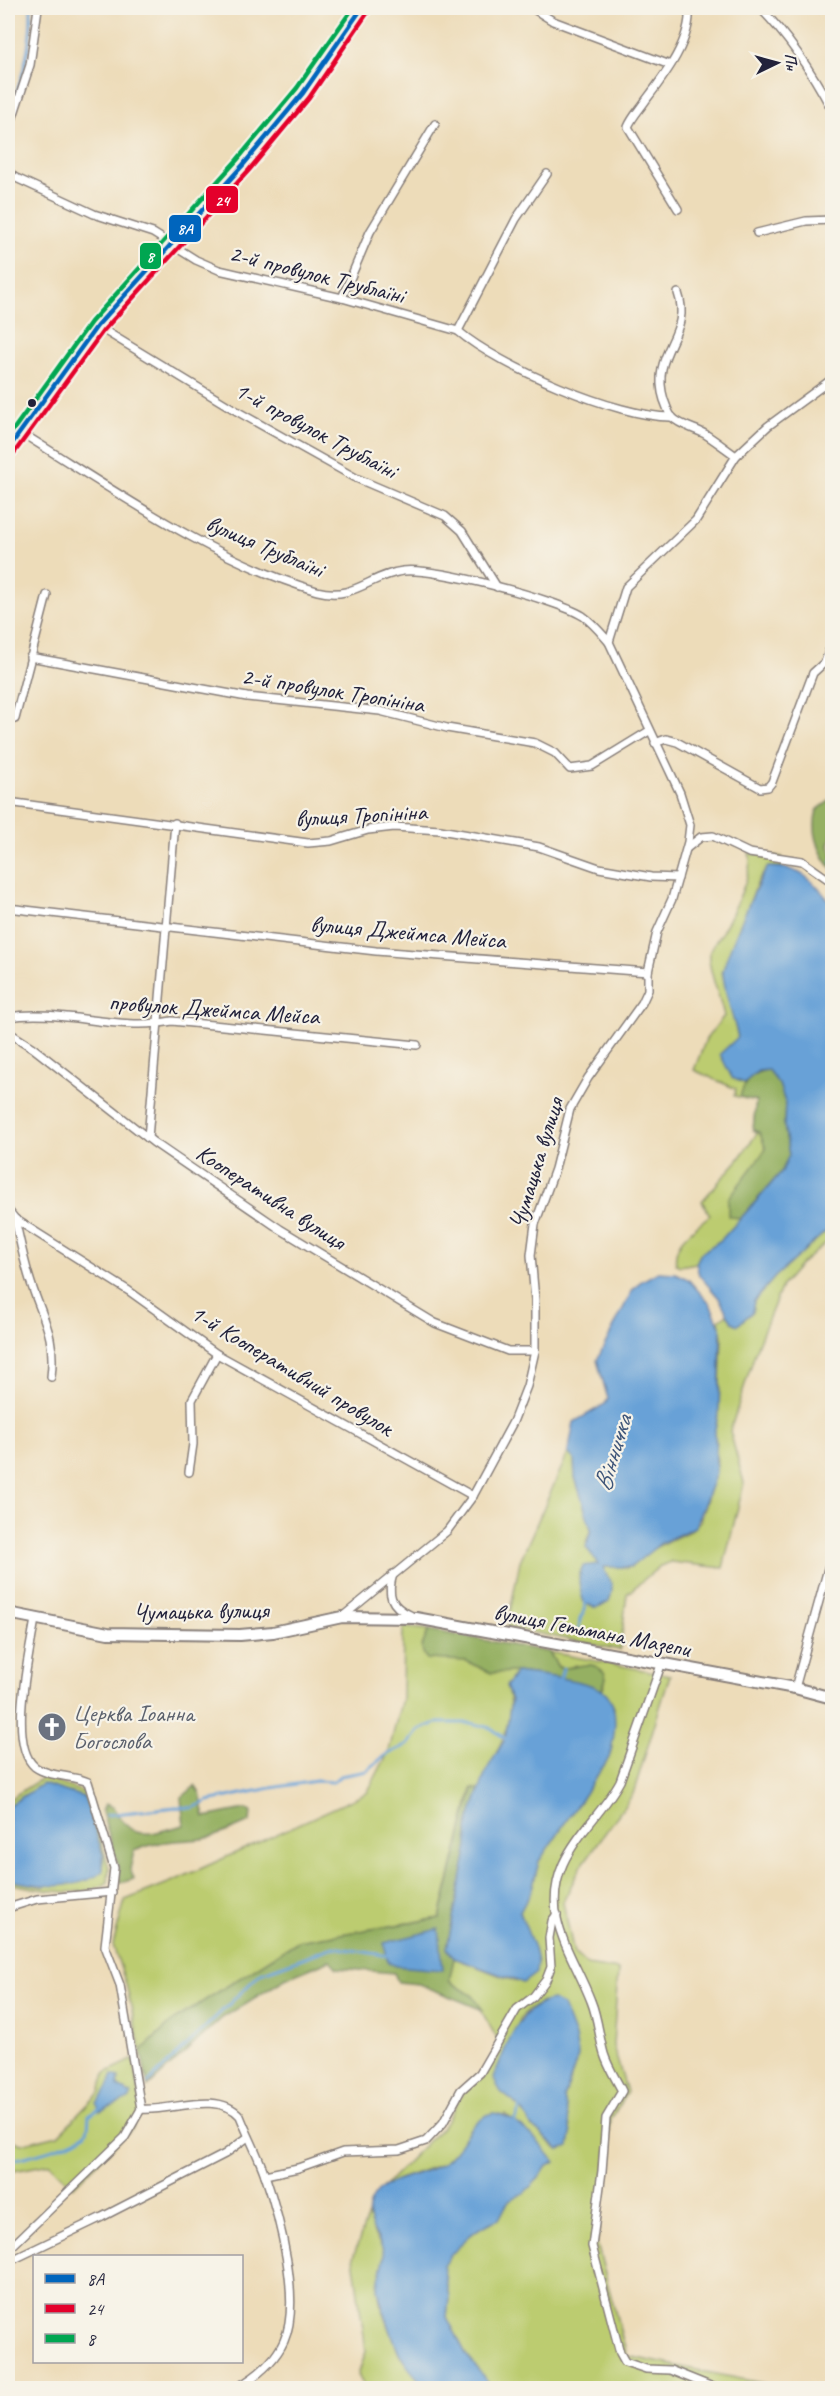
<svg xmlns="http://www.w3.org/2000/svg" width="840" height="2396" font-family="Caveat,sans-serif">
<rect width="100%" height="100%" fill="#f7f3e8"/>
<filter id="ink" filterUnits="userSpaceOnUse"><feTurbulence type="fractalNoise" baseFrequency=".0167" numOctaves="2"/><feDisplacementMap in="SourceGraphic" scale="12" xChannelSelector="R" yChannelSelector="G"/><feConvolveMatrix kernelMatrix="1 2 1 2 8 2 1 2 1" color-interpolation-filters="sRGB"/></filter>
<filter id="wash" filterUnits="userSpaceOnUse"><feTurbulence type="fractalNoise" baseFrequency=".008" numOctaves="4" result="noise"/><feDisplacementMap in="SourceGraphic" scale="24" xChannelSelector="R" yChannelSelector="G"/><feGaussianBlur stdDeviation="1.35" result="paint"/><feColorMatrix in="noise" values="0 0 0 0 0 0 0 0 0 0 0 0 0 0 0 0 0 1.4 0 .05"/><feComposite in="paint" operator="in"/></filter>
<g filter="url(#wash)">
<rect width="100%" height="100%" fill="#eddcb9"/>
<g fill="#bccc6f" stroke="#6f7755" stroke-width="1.5" fill-rule="evenodd">
<path d="M749,853l33,4v10h-14l-10,14 -36,91 16,66 21,33 20,13 8,32 -27,81 -39,43 -20,13 -5,10 -16,3 -4,-2c-4,-23 18,-35 34,-49l-8,-14 36,-41 20,-28 -5,-2 3,-29 -22,-5 2,-7 -42,-19 12,-31 18,-23c-3,-16 -17,-49 -15,-62 2,-8 10,-16 14,-24 9,-15 32,-61 26,-77z"/>
<polygon points="832,1226 832,1238 801,1264 782,1286 758,1344 730,1431 744,1483 723,1568 671,1562 660,1566 627,1594 620,1650 507,1627 520,1561 568,1453 574,1459 575,1477 591,1529 586,1542 605,1565 628,1568 646,1552 690,1531 700,1521 717,1466 715,1430 719,1409 722,1337 719,1320 727,1314 732,1322 739,1324 752,1312 754,1301 775,1277"/>
<path d="M403,1627l26,3 -7,16 44,15 19,9 31,2 -10,14c14,37 -14,69 -26,104l-8,-2 -32,130 -142,23 -124,79 -33,31 -15,-67 -13,-39 12,-45 51,-20 191,-87 22,-42 13,-53z"/>
<path d="M549,1652l121,23 -37,119 -53,74 -17,34 11,51 13,12 31,5 -5,76 14,46 -16,27 -14,125 30,112 159,32h-294l-26,-34 -19,-37 2,-20 -6,-32c16,-20 31,-38 56,-46l10,-19 15,-7 15,-15 8,-12 8,-4 -50,-48 -36,15 -12,21 -15,14 -46,16 -15,9 64,-65 18,-32 21,-16 17,-30 -28,-50 -24,-15 5,-23 62,24 21,-20 -17,-50 12,-23 7,-28 70,-103 3,-11 2,-40 -12,-17 3,-7 -29,-18 -10,4 -8,-2zM542,2002l33,35 3,19 -14,43 7,35 -3,13 -10,3 -28,-26 -9,-16 -2,-89 10,-10z"/>
<path d="M42,1778l45,15 22,75 -1,14c-23,18 -73,7 -100,1v-3l36,7 40,-90 -42,-13 -34,22v-6z"/>
<polygon points="134,2059 141,2109 133,2127 73,2187 50,2164 8,2172 8,2138 21,2144 58,2135 100,2092 105,2073"/>
<polygon points="368,2215 375,2236 383,2248 384,2260 378,2285 380,2303 400,2356 426,2388 365,2388 358,2375 366,2351 353,2257"/>
</g>
<g fill="#95b062" stroke="#5c694e" stroke-width="1.5">
<path d="M832,799v35l-3,12 3,5v18c-14,-17 -21,-38 -15,-59z"/>
<path d="M768,1070l11,14 6,18 -1,23 5,30 -7,16 -42,48 -12,-3v-17l38,-50 -7,-17 -6,-2 3,-29 -16,-4c4,-15 11,-25 28,-27z"/>
<path d="M429,1630l120,22 9,15c17,5 29,-11 46,5l2,6 -4,12 -42,-12 -44,-6 -25,1 -25,-12 -39,-2c-9,-10 -3,-18 2,-29z"/>
<path d="M195,1786l5,7 5,24 40,-8 6,3 -1,10c-15,6 -34,16 -50,17 -26,3 -41,1 -66,12l-4,18 4,10 -14,4 -1,-15 -17,-56 3,-8 8,3c21,37 34,27 71,18l-3,-27z"/>
<polygon points="473,1788 480,1790 467,1828 468,1846 447,1948 454,1958 449,1981 473,1996 483,2010 419,1984 398,1982 394,1973 337,1968 330,1960 285,1979 222,2018 148,2087 141,2051 174,2020 298,1941 440,1918"/>
</g>
<g fill="#67a1d7" stroke="#446289" stroke-width="1.5">
<path d="M768,867c32,-1 46,13 64,38v321l-57,51 -21,24 -2,11 -14,13 -6,-3 -13,-24 -20,-23 -3,-12 5,-10 20,-13 39,-43 22,-26 7,-16 -5,-30 1,-23 -6,-18 -11,-14 -10,1 -14,12 -12,-5 -12,-24 18,-17c-5,-20 -13,-42 -15,-63 -1,-12 36,-95 45,-107z"/>
<path d="M658,1272l17,1 13,6 22,25 11,24 -2,81 -4,21 1,43 -21,54 -34,16 -30,24h-28c4,14 14,14 6,34l-12,7 -13,-5c-4,-13 -8,-25 -1,-37l15,-2 -12,-17 5,-18 -16,-52 -1,-18 -6,-6 6,-31 31,-18 3,-5 -11,-39 35,-69 8,-9z"/>
<path d="M516,1672c19,3 79,8 91,22 13,15 7,47 2,64l-70,103 -7,28 -12,23 14,36 3,14 -1,11 -13,10 -69,-25 -7,-10 21,-102 -1,-18 19,-57 19,-32 6,-39 -5,-14z"/>
<path d="M42,1784l42,13 19,58v17c-30,20 -62,14 -95,8v-74z"/>
<polygon points="439,1929 443,1970 395,1966 388,1962 384,1943"/>
<path d="M552,2000l11,5 12,32 3,19 -14,42 7,36 -2,13 -10,3 -29,-26 -9,-16 -20,-16 -8,-14c14,-30 22,-70 59,-78z"/>
<polygon points="113,2075 119,2077 118,2087 132,2094 129,2099 100,2111 97,2103 107,2089"/>
<path d="M493,2113c23,2 48,31 62,49l-8,4 -8,12 -15,15 -15,7 -10,19c-25,8 -40,26 -56,46l6,32 -2,20 19,37 26,34h-66c-8,-10 -19,-20 -25,-32 -5,-9 -23,-59 -23,-69 0,-14 10,-26 4,-40 -6,-15 -20,-29 -10,-47 14,-26 49,-22 71,-37 21,-14 23,-43 50,-50z"/>
</g>
<g fill="none" stroke-linecap="round" stroke-linejoin="round">
<g stroke="#67a1d7" stroke-width="3">
<path d="M8,113c15,-31 24,-71 23,-105"/>
<polyline points="832,862 832,861"/>
<polyline points="578,1630 586,1603"/>
<polyline points="560,1679 563,1668"/>
<polyline points="106,1815 176,1807 193,1808 208,1801 271,1788 316,1781 333,1782 340,1776 367,1771 384,1756 407,1745 419,1730 437,1723 471,1723 491,1728 507,1740"/>
<polyline points="148,2083 261,1973 333,1947 390,1956"/>
<polyline points="512,2126 522,2105"/>
<path d="M8,2161c17,-4 65,-15 77,-27 5,-6 3,-13 4,-19l12,-8"/>
</g>
</g>
</g>
<g filter="url(#ink)">
<g fill="none" stroke-linecap="round" stroke-linejoin="round">
<g stroke="#887f7a" stroke-width="10">
<g id="street">
<polyline points="532,8 553,21 670,65"/>
<path d="M760,8c30,30 52,64 72,102"/>
<polyline points="8,132 30,65 38,8"/>
<path d="M8,170l6,7 80,37 59,19 43,27 23,10 123,28 116,33c41,35 160,87 214,86"/>
<path d="M678,209l-50,-82c4,-10 12,-18 18,-27 19,-25 46,-60 43,-92"/>
<polyline points="757,233 806,221 832,220"/>
<path d="M678,293c15,42 -29,59 -14,107 2,4 4,13 8,17 7,8 24,12 33,17 11,7 21,15 31,22"/>
<polyline points="342,298 370,232 435,124"/>
<polyline points="97,326 240,413 356,478 445,516 462,531 497,587"/>
<polyline points="458,331 516,219 547,174"/>
<path d="M20,432c91,56 193,129 297,159 37,10 53,-16 86,-20 31,-4 152,28 180,45 10,7 18,17 26,26"/>
<polyline points="30,657 247,697 380,711 447,728 535,743 555,753 570,769 592,766 649,731"/>
<polyline points="8,721 15,719 47,595"/>
<polyline points="655,743 666,739 677,742 760,788 768,787 772,782 813,673 825,662 832,643"/>
<polyline points="8,802 308,843 331,841 368,830 394,827 440,830 539,847 599,868 651,877 678,878"/>
<polyline points="687,848 701,837 713,836 749,853 802,861 832,882"/>
<polyline points="8,908 376,951 648,972"/>
<path d="M8,1017c54,-9 109,15 164,4l245,24"/>
<polyline points="8,1032 33,1048 153,1142 280,1229 435,1323 508,1351 535,1351"/>
<polyline points="148,1138 175,823"/>
<polyline points="8,1210 15,1219 129,1291 217,1354 473,1496"/>
<path d="M15,1219c5,22 9,43 16,64 12,37 25,52 20,94"/>
<polyline points="189,1472 193,1444 192,1400 217,1354"/>
<path d="M393,1574c-6,20 -3,32 17,41"/>
<polyline points="342,1617 447,1531 473,1496 513,1422 527,1386 535,1351 535,1300 531,1255 535,1224 555,1169 570,1109 588,1078 642,1003 648,990 648,972 657,932 672,899 688,842 690,825 680,793 609,642 626,587 696,520 736,456 768,426 832,379"/>
<path d="M661,1665l-41,116c-16,30 -43,52 -57,83 -23,53 10,90 28,137 7,17 8,36 13,53 4,13 12,25 18,37l-16,27 -4,53 -10,75 28,107 5,9 21,7 24,1 45,18"/>
<polyline points="795,1688 832,1554"/>
<polyline points="8,1908 37,1899 112,1892"/>
<path d="M141,2109c30,3 76,-19 99,7 8,20 18,39 25,59 14,41 37,126 19,166 -10,22 -28,36 -48,47"/>
<polyline points="265,2175 298,2168 343,2152 399,2150 426,2141 443,2123 461,2090 480,2073 517,2009 533,1997 546,1980 551,1967 549,1938 552,1921 557,1914"/>
<path d="M8,2250l117,-113 16,-28 -21,-124 -15,-39 9,-78 -26,-86c-16,-7 -39,-5 -53,-15 -28,-23 -5,-115 0,-148"/>
<polyline points="8,2262 102,2217 225,2154 248,2137"/>
</g>
</g>
<g stroke="#887f7a" stroke-width="14">
<g id="secondary">
<polyline points="8,449 97,326 243,165 303,93 362,8"/>
<polyline points="8,1613 108,1633 169,1634 240,1635 273,1632 342,1617 416,1618 795,1688 832,1698"/>
</g>
</g>
<use href="#street" stroke="#fff" stroke-width="7"/>
<use href="#secondary" stroke="#fff" stroke-width="10"/>
<g stroke="#f7f3e8" stroke-width="9">
<polyline id="bus-1" points="8,449 97,326 243,165 303,93 362,8"/>
</g>
<g stroke="#f7f3e8" stroke-width="9">
<polyline id="bus-2" points="14,453 103,331 249,170 309,98 368,12"/>
</g>
<g stroke="#f7f3e8" stroke-width="9">
<polyline id="bus-3" points="8,437 91,322 237,160 297,88 353,8"/>
</g>
<use href="#bus-1" stroke="#0065bd" stroke-width="4.5"/>
<use href="#bus-2" stroke="#e4002b" stroke-width="4.5"/>
<use href="#bus-3" stroke="#00a651" stroke-width="4.5"/>
</g>
</g>
<defs>
<g id="church-disc" transform="scale(1.5)"><circle r="9.5" fill="#6b7280" stroke="#f7f3e8"/><path d="M-1.2-6h2.4v3.5h3.3v2.4h-3.3V6h-2.4V-.1h-3.3v-2.4h3.3Z" fill="#fff"/></g>
</defs>
<g fill-rule="evenodd">
<use href="#church-disc" x="52" y="1727"/>
</g>
<circle fill="#22223b" stroke="#f7f3e8" stroke-width="2" cx="32" cy="403" r="5"/>
<g text-anchor="middle" stroke-width="4.5" stroke-linejoin="round" paint-order="stroke">
<g font-size="24" fill="#22223b" stroke="#f7f3e8">
<text transform="translate(317 274) rotate(14)" y="8">2-й провулок Трублаїні</text>
<text transform="translate(316 430) rotate(28)" y="8">1-й провулок Трублаїні</text>
<text transform="translate(265 546) rotate(23)" y="8">вулиця Трублаїні</text>
<text transform="translate(333 690) rotate(9)" y="8">2-й провулок Тропініна</text>
<text transform="translate(361 815) rotate(-3)" y="8">вулиця Тропініна</text>
<text transform="translate(408 932) rotate(5)" y="8">вулиця Джеймса Мейса</text>
<text transform="translate(214 1009) rotate(4)" y="8">провулок Джеймса Мейса</text>
<text transform="translate(536 1163) rotate(-73)" y="8">Чумацька вулиця</text>
<text transform="translate(271 1197) rotate(33)" y="8">Кооперативна вулиця</text>
<text transform="translate(292 1370) rotate(31)" y="8">1-й Кооперативний провулок</text>
<text transform="translate(201 1611) rotate(-1)" y="8">Чумацька вулиця</text>
<text transform="translate(592 1630) rotate(11)" y="8">вулиця Гетьмана Мазепи</text>
</g>
<g font-size="24" fill="#5b616d" stroke="#f7f3e8" text-anchor="start">
<text x="73" y="1721">Церква Іоанна<tspan x="73" dy="28">Богослова</tspan></text>
</g>
<g font-size="26" font-style="italic" fill="#3e5579" stroke="#f7f3e8">
<text transform="translate(612 1453) rotate(-73)" y="9">Вінничка</text>
</g>
</g>
<g stroke="#f7f3e8" stroke-width="2">
<rect x="205" y="185" width="34" height="29" rx="6" fill="#e4002b"/>
<rect x="168" y="214" width="34" height="29" rx="6" fill="#0065bd"/>
<rect x="139" y="242" width="23" height="28" rx="6" fill="#00a651"/>
</g>
<g font-size="16" text-anchor="middle" font-weight="bold" fill="#fff">
<text x="222" y="206">24</text>
<text x="185" y="234">8А</text>
<text x="150" y="262">8</text>
</g>
<rect width="840" height="2396" fill="none" stroke="#f7f3e8" stroke-width="30"/>
<rect x="33" y="2255" width="210" height="108" fill="#f7f3e8" stroke="#a29fa3" stroke-width="1.5"/>
<rect x="45" y="2274" width="30" height="9" fill="#0065bd" stroke="#a29fa3" stroke-width="1.5"/>
<text x="87" y="2285" font-size="18" fill="#22223b">8А</text>
<rect x="45" y="2304" width="30" height="9" fill="#e4002b" stroke="#a29fa3" stroke-width="1.5"/>
<text x="87" y="2315" font-size="18" fill="#22223b">24</text>
<rect x="45" y="2334" width="30" height="9" fill="#00a651" stroke="#a29fa3" stroke-width="1.5"/>
<text x="87" y="2345" font-size="18" fill="#22223b">8</text>
<g transform="translate(777 63) rotate(85)" stroke="#f7f3e8" stroke-width="4.5" paint-order="stroke">
<path d="M0-4.5L10 22L0 15L-10 22Z" fill="#22223b"/>
<text y="-9" font-size="16" font-weight="bold" text-anchor="middle" fill="#22223b">Пн</text>
</g>
</svg>
